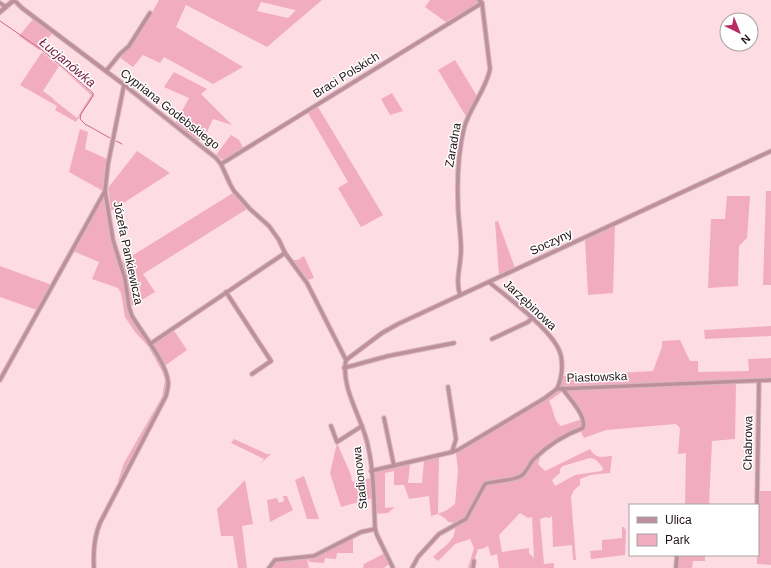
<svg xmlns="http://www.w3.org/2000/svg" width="771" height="568" font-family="Helvetica,sans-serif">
<rect width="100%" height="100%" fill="#fddce4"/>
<g fill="#f1adbf" fill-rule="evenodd">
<path d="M159,0h163l-55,47 -81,-42 -10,22 67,40 -30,17 -49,-27 -4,6 -17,-8 -10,12 -14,-10c18,-15 29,-37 40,-57zM261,2l34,8v1l-7,7 -31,-7z"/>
<polygon points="430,0 478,0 479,3 446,22 425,7"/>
<polygon points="34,18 53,32 39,50 19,36"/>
<path d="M42,52l52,43 -18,27 -21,-12 2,-4 -37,-21zM59,66l32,29 -14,23 -23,-18v-1l-11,-8z"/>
<polygon points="455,60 477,96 467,118 438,70"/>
<polygon points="174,72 207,89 201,94 232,125 213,119 206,134 198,141 175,124 189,98 164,87"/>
<polygon points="392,93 403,111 390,115 381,99"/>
<polygon points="318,107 383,215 361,227 338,188 348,182 308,113"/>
<polygon points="80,129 88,132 85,149 107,159 103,191 69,172"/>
<polygon points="231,135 239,140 244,149 227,159 223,160 216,155"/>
<polygon points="137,151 170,173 111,211 108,188"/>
<polygon points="766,191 771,191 771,285 763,285"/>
<polygon points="233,193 247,209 143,274 155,292 130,307 126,278 122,262"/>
<polygon points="104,194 124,279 126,302 130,315 164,367 167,381 167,388 164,398 120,482 118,481 124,463 162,397 165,380 163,373 148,346 135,332 125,317 121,293 118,288 92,279 99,262 73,251"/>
<polygon points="727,196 750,196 747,238 739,246 738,286 708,288 711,219 725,219"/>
<polygon points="498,221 515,268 499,275 495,222"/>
<polygon points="615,225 613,293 588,295 585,239"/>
<polygon points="304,256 314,278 308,280 292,260 298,260"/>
<polygon points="0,266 52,285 37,310 0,297"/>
<polygon points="771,326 771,336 705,339 704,330"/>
<polygon points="172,331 175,332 187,350 166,365 151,344"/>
<polygon points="680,340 690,361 698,361 698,372 749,371 748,359 771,358 771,379 558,388 562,376 653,371 662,347 662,341"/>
<polygon points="736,383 735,439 712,441 709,505 685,505 686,453 678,454 680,428 676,424 606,430 584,438 580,430 585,421 563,389 601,389"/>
<path d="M562,389l1,2 -14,10c5,8 4,20 12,25l21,-7v9l-8,3 -34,22v5l-2,6 7,7 45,-22c6,10 11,8 22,7l-2,17 -20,2 -10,4v6l-6,5 -3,7 5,63h-3l-1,-15 -19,2 -1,-31 -3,2 -3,-1 -6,2 4,45 10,-1v5h-55l-2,-14 -6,2 -3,-10 -6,3h-4l-6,19h-4l6,-20 -4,-9 -15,5 -17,17 -5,-4c11,-12 24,-15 22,-34l-7,-1 -2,-3 -8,-5 -7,2 -2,-20 -20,3 -5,-14h-10v-14l-9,2v35l10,-1 -7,6 -13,1 -2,-39 4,-4 33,-7 -2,19h14l2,-23 15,-3 -1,57 9,-4 8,-6 3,-34 -2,-17 101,-63zM590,458c7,1 9,5 13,10l-1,3 -27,4 -20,11 -3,-6 8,-7v-4l3,-3zM520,513l8,5 4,-1 2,41 -5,-5v-5l-27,4 -3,-17z"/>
<polygon points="234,439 267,454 271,454 260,464 264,459 231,443"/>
<polygon points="337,443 351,475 352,482 371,478 373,498 341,507 330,473"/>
<polygon points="304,476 319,519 307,519 295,480"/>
<polygon points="245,480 253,524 242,526 247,568 238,568 233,536 221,536 217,509"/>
<polygon points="758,491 771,491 771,565 757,564"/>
<polygon points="283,496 287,496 293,510 270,522 267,500 277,498 279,503 284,501"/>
<polygon points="622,527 624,527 626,531 625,555 591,559 590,551 602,550 602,540 622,538"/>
<polygon points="353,538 353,553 337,553 336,559 325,558 324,563 309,562 308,559 318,556"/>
<polygon points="385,553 390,563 384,568 363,568 364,564"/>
<polygon points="678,555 705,555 705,561 693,561 692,568 677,568"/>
<polygon points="307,559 309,568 270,568 276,561"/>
</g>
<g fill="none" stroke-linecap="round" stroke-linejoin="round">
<g stroke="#c96987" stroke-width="1">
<polyline points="0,21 42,50 93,93 93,96 81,114 80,119 85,124 110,138"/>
<polyline points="116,141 122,144"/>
</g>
<g stroke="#d6b8bf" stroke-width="5.5">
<g id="minor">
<polyline points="14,0 22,8 123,84 216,158 221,164 230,184 234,191 250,209 269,226 279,240 285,253 307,283 346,360"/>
<polyline points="0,3 6,7"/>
<polyline points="106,71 120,54 129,46 150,13"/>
<polyline points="221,164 482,3"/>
<path d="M489,282c19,16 68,51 72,74 2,11 0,24 -4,33"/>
<polyline points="226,292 271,361 252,374"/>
<path d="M460,295c-5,-15 1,-30 1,-45 0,-16 -3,-31 -3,-46 -1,-25 0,-51 6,-76 6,-21 22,-38 26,-59l-8,-66 -3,-3"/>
<polyline points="492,339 528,322 532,318"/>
<polyline points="150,344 285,253"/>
<polyline points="346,360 382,333 398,324 771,151"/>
<path d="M346,360c-6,28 17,59 22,86 6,27 6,55 7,83l2,6 16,33"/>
<polyline points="344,368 388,356 454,343"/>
<polyline points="0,380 105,191"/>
<polyline points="448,387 456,439 452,452"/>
<polyline points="384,418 394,466"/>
<polyline points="331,426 337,442 362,426"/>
<polyline points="371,471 448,453 458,450 545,398 557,389 771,380"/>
<polyline points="757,505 759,381"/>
<path d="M94,568c-1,-16 0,-31 6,-45l66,-127c1,-5 3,-10 2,-15 -2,-19 -26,-48 -36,-65l-3,-9 -4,-28 -12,-39 -8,-49 3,-27 16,-79"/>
<polyline points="269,568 275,560 314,556 361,532 375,529"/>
<path d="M412,568l6,-11 21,-23 27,-15 19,-35c11,-4 25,-2 36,-8 6,-4 8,-12 13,-17 14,-14 30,-24 49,-31 4,-12 -14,-30 -21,-40"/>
<polyline points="473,568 474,561"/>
<polyline points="676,568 677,555"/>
</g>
</g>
<g stroke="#d6b8bf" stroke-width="6">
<polyline id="tertiary" points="0,12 14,0"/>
</g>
<use href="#minor" stroke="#bd909c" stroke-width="3.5"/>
<use href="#tertiary" stroke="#bd909c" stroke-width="4"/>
</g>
<g text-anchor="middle" stroke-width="3" stroke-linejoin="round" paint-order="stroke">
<g font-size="12" fill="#221418" stroke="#fff">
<text transform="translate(346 75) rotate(-32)" y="4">Braci Polskich</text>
<text transform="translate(170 109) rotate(38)" y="4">Cypriana Godebskiego</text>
<text transform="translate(453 145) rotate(-80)" y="4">Zaradna</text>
<text transform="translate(551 242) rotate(-25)" y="4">Soczyny</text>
<text transform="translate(128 253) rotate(78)" y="4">Józefa Pankiewicza</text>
<text transform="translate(530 305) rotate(43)" y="4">Jarzębinowa</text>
<text transform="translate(597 377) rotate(-2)" y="4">Piastowska</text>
<text transform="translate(748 443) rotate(-89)" y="4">Chabrowa</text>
<text transform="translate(360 478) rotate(-96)" y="4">Stadionowa</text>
</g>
<g font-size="13" font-style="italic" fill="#721b3d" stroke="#fff">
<text transform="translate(68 62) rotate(40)" y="5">Łucjanówka</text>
</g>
</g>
<rect x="629" y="504" width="130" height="52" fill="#ffffff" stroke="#a7a1a3"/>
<rect x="637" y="517" width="20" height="6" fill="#bd909c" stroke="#a7a1a3"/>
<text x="665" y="524" font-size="12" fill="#221418">Ulica</text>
<rect x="637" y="534" width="20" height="12" fill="#f1adbf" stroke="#a7a1a3"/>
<text x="665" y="544" font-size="12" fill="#221418">Park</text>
<g transform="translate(739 32) rotate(137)"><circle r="19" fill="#ffffff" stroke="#a7a1a3"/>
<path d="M0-3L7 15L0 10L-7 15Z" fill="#b82c65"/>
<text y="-6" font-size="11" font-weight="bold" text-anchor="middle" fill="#221418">N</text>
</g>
</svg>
